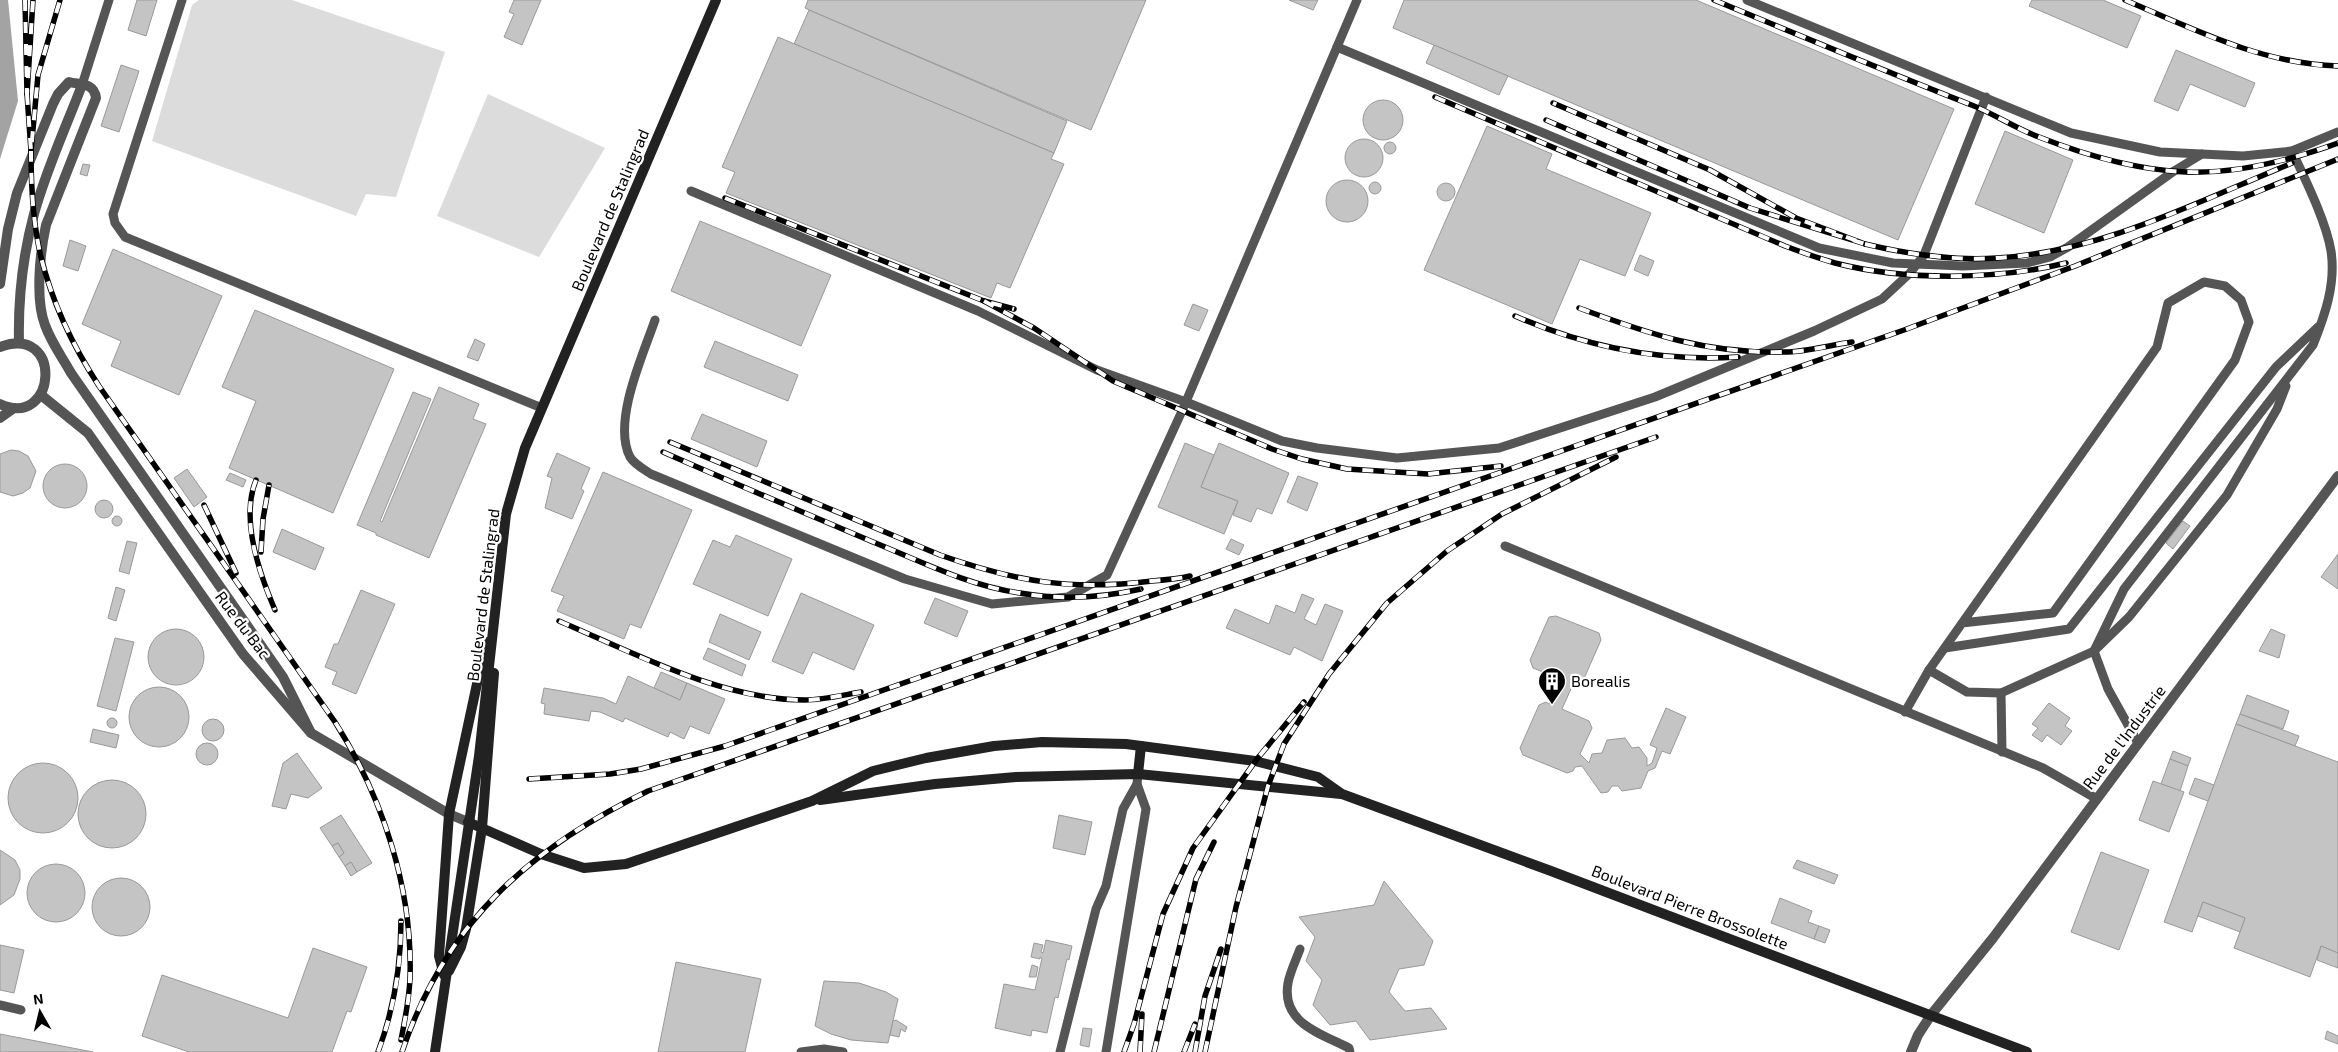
<svg xmlns="http://www.w3.org/2000/svg" width="2338" height="1052" font-family="'Exo 2',sans-serif">
<rect width="100%" height="100%" fill="#fff"/>
<g fill="#dcdcdc">
<polygon points="199,0 292,0 445,52 396,197 366,194 356,216 152,141 192,5"/>
<polygon points="488,94 605,148 539,257 437,216"/>
</g>
<polygon fill="#a3a3a3" points="0,0 8,0 18,101 0,159"/>
<g fill="#c4c4c4" stroke="#999">
<polygon points="137,0 157,0 146,36 128,30"/>
<polygon points="514,0 541,0 522,45 504,37 514,14 509,12"/>
<polygon points="808,0 1146,0 1091,130 809,10 805,8"/>
<polygon points="1289,0 1318,0 1313,10"/>
<polygon points="1404,0 1696,0 1954,109 1898,240 1393,28"/>
<polygon points="2032,0 2103,0 2141,16 2127,48 2029,6"/>
<polygon points="809,10 1067,121 1054,153 794,44"/>
<polygon points="778,37 1054,153 1051,159 1064,164 1010,288 997,283 991,298 726,193 735,172 722,167"/>
<polygon points="1434,45 1508,76 1499,95 1426,63"/>
<polygon points="2176,50 2255,83 2245,107 2190,84 2178,111 2154,101"/>
<polygon points="121,65 139,71 119,132 101,126"/>
<circle cx="1383" cy="120" r="20"/>
<polygon points="1487,126 1552,154 1546,169 1651,213 1625,276 1580,259 1552,324 1424,270"/>
<polygon points="2005,131 2073,160 2044,233 1975,204"/>
<circle cx="1364" cy="158" r="19"/>
<circle cx="1390" cy="148" r="6"/>
<polygon points="83,164 90,165 87,176 80,174"/>
<circle cx="1347" cy="201" r="21"/>
<circle cx="1375" cy="188" r="6"/>
<circle cx="1446" cy="192" r="9"/>
<polygon points="700,221 831,275 801,346 671,291"/>
<polygon points="70,240 86,246 78,271 63,266"/>
<polygon points="113,249 222,296 179,395 111,366 121,341 82,324"/>
<polygon points="1640,255 1654,261 1648,276 1634,270"/>
<polygon points="1193,304 1208,310 1199,331 1184,325"/>
<polygon points="255,310 394,369 333,513 229,468 256,401 222,387"/>
<polygon points="475,339 485,344 478,361 467,357"/>
<polygon points="715,341 798,375 788,401 704,367"/>
<polygon points="439,387 479,404 473,419 486,424 429,558 376,535 376,533 357,525 413,392 431,399 380,521 382,522"/>
<polygon points="702,414 767,441 757,467 691,439"/>
<polygon points="1185,443 1214,455 1201,487 1238,501 1224,534 1158,507"/>
<polygon points="1219,443 1289,473 1272,514 1257,508 1251,522 1233,515 1238,501 1201,487"/>
<polygon points="11,450 19,451 28,456 36,471 30,488 23,493 13,496 0,492 0,454"/>
<polygon points="557,453 590,468 581,489 584,491 572,519 545,508 552,478 547,476"/>
<circle cx="65" cy="486" r="22"/>
<polygon points="187,469 207,497 194,507 174,478"/>
<polygon points="603,472 692,510 641,628 630,624 624,639 557,611 564,596 551,591"/>
<polygon points="230,473 246,480 243,487 226,480"/>
<polygon points="1298,476 1318,483 1307,511 1287,502"/>
<circle cx="104" cy="509" r="9"/>
<circle cx="117" cy="521" r="5"/>
<polygon points="2183,521 2190,526 2173,549 2166,543"/>
<polygon points="282,529 324,548 315,570 273,552"/>
<polygon points="736,535 792,559 768,616 693,584 713,540 730,547"/>
<polygon points="1231,539 1244,545 1239,555 1226,549"/>
<polygon points="127,541 137,543 129,574 119,571"/>
<polygon points="2338,554 2338,589 2321,577"/>
<polygon points="116,587 125,590 116,621 108,618"/>
<polygon points="361,590 395,604 356,694 332,684 337,672 325,667 334,644 338,644"/>
<polygon points="801,593 874,625 854,670 813,652 803,674 772,661"/>
<polygon points="1302,594 1314,599 1304,619 1316,625 1325,604 1343,611 1322,661 1294,647 1290,655 1226,628 1235,609 1269,624 1276,605 1295,613"/>
<polygon points="935,598 968,611 957,637 924,623"/>
<polygon points="720,614 761,632 749,660 709,642"/>
<polygon points="1556,616 1599,633 1601,640 1582,683 1575,680 1562,709 1589,721 1592,728 1580,754 1589,763 1592,754 1602,753 1607,740 1625,738 1632,748 1639,747 1647,758 1647,766 1652,763 1657,748 1650,745 1666,708 1686,717 1670,754 1662,751 1655,768 1648,771 1641,788 1622,791 1618,786 1612,786 1608,792 1601,793 1582,766 1575,767 1573,771 1567,773 1523,755 1520,748 1539,705 1546,702 1549,704 1560,679 1533,668 1530,660 1549,617"/>
<circle cx="176" cy="657" r="28"/>
<polygon points="2271,629 2285,635 2279,658 2259,651"/>
<polygon points="115,638 134,642 116,711 97,706"/>
<polygon points="708,648 746,665 742,676 703,659"/>
<polygon points="661,672 687,683 680,700 654,688"/>
<polygon points="628,676 680,700 687,683 725,699 709,734 690,726 684,739 670,732 668,737 625,718 623,722 600,712 591,711 589,721 544,714 545,704 541,703 544,688 603,698 616,704"/>
<circle cx="159" cy="717" r="30"/>
<polygon points="2247,695 2289,711 2283,729 2240,714"/>
<polygon points="2049,703 2070,718 2065,726 2072,731 2061,745 2047,735 2042,742 2032,735 2038,728 2032,724"/>
<polygon points="2240,714 2299,736 2295,746 2236,724"/>
<circle cx="112" cy="723" r="5"/>
<circle cx="213" cy="730" r="11"/>
<polygon points="2236,724 2338,762 2338,953 2321,946 2310,977 2234,948 2245,918 2203,902 2192,932 2164,922"/>
<polygon points="93,729 119,735 116,748 90,742"/>
<circle cx="207" cy="754" r="11"/>
<polygon points="2173,751 2191,758 2188,766 2170,759"/>
<polygon points="297,753 322,788 308,798 291,794 286,809 272,806 283,763"/>
<polygon points="2170,759 2188,766 2180,791 2161,784"/>
<circle cx="43" cy="798" r="35"/>
<polygon points="2195,778 2214,785 2208,801 2189,794"/>
<circle cx="112" cy="814" r="34"/>
<polygon points="2153,781 2184,792 2169,832 2139,820"/>
<polygon points="341,815 372,863 357,872 351,862 345,866 339,857 344,853 338,843 332,846 320,828"/>
<polygon points="1059,815 1092,822 1085,855 1053,848"/>
<polygon points="338,843 344,853 339,857 332,846"/>
<polygon points="0,850 15,860 20,870 20,879 14,895 0,905"/>
<polygon points="2101,852 2149,870 2119,950 2071,932"/>
<polygon points="1797,860 1838,875 1834,884 1793,868"/>
<polygon points="351,862 357,872 351,876 345,866"/>
<circle cx="56" cy="893" r="29"/>
<circle cx="121" cy="907" r="29"/>
<polygon points="1384,881 1433,941 1424,965 1399,969 1389,992 1405,1011 1431,1008 1447,1029 1370,1040 1356,1021 1330,1025 1313,1005 1322,980 1306,961 1315,937 1299,917 1374,905"/>
<polygon points="1780,898 1812,911 1808,922 1819,926 1814,939 1771,923"/>
<polygon points="2203,902 2245,918 2240,932 2198,916"/>
<polygon points="1819,926 1830,930 1825,943 1814,939"/>
<polygon points="1046,940 1072,946 1069,960 1067,959 1058,998 1055,997 1047,1033 1032,1030 1031,1036 995,1028 1004,984 1035,990 1042,958 1040,957 1040,959 1031,957 1034,943 1043,945 1041,952 1043,953"/>
<polygon points="0,945 24,950 14,993 0,990"/>
<polygon points="2321,946 2338,953 2338,968 2317,960"/>
<polygon points="313,948 367,967 351,1012 347,1011 332,1052 189,1052 142,1036 162,975 288,1018"/>
<polygon points="676,962 761,979 745,1052 658,1052"/>
<polygon points="1032,965 1038,967 1036,977 1029,977"/>
<polygon points="824,981 859,983 886,992 898,999 888,1043 851,1040 831,1034 815,1026"/>
<polygon points="896,1020 907,1027 905,1032 901,1029 899,1037 890,1035 893,1021"/>
<polygon points="1083,1028 1092,1029 1089,1047 1080,1045"/>
<polygon points="2327,1031 2338,1036 2338,1044 2325,1039"/>
<polygon points="0,1034 93,1052 0,1052"/>
</g>
<g fill="none" stroke-linecap="round" stroke-linejoin="round">
<g stroke="#555" stroke-width="9">
<polyline points="182,0 113,214 115,223 125,237 542,408"/>
<path d="M1747,0l324,133 89,19 83,4 49,-5c13,28 34,70 39,100 5,33 -6,64 -18,94l-189,244 -30,62 14,38 30,54"/>
<polyline points="1337,47 1819,248 1893,263 1963,266 2027,263 2050,257 2068,247 2174,171 2202,154"/>
<polyline points="82,85 109,0"/>
<polyline points="2292,151 2338,132"/>
<polyline points="691,191 978,311 1097,370 1186,402 1282,441 1317,448 1397,458 1499,448 1655,397 1814,331 1882,299 1910,273 1924,255 1986,97"/>
<path d="M655,320c-12,35 -43,102 -25,137 4,7 15,13 21,17l254,105 87,25 76,-7 39,-22 75,-164 175,-411"/>
<polyline points="1505,546 2043,768 2097,799"/>
<polyline points="1945,648 2069,629 2276,367 2318,327"/>
<polyline points="1929,670 1967,692 2001,693 2094,651 2129,617 2227,495 2277,409 2286,386"/>
<polyline points="2001,693 2002,752"/>
<polyline points="1905,712 1929,670 2157,347 2168,303 2204,282 2225,286 2241,300 2249,322 2235,360 2053,613 1962,623"/>
<path d="M1300,949c-4,11 -10,23 -12,34 -7,40 32,50 61,65l1,4"/>
<polyline points="0,1005 21,1010"/>
<polyline points="801,1052 824,1049 843,1052"/>
<polyline points="1060,1052 1096,909 1106,886 1123,809 1137,784 1138,774"/>
<polyline points="1106,1052 1146,809 1137,784"/>
</g>
<g stroke="#555" stroke-width="10">
<path d="M19,343c-1,-42 4,-88 15,-129 12,-44 32,-87 48,-129"/>
<polyline points="0,418 14,408"/>
<polyline points="1911,1052 1918,1035 1931,1015 1993,938 2338,476"/>
</g>
<g stroke="#555" stroke-width="10">
<path d="M0,284l8,-55 9,-36 36,-89 5,-10 11,-12c13,3 25,1 27,16l-50,127c-6,27 -11,74 -1,100 6,17 17,32 26,48l212,304 28,56"/>
<path d="M0,347c64,-24 57,83 0,57"/>
<polyline points="41,395 88,433 243,654 311,733 449,814 468,822"/>
</g>
<g stroke="#222" stroke-width="10">
<polyline points="1138,774 1141,746"/>
<polyline points="820,800 935,784 1016,777 1138,774 1341,794"/>
<polyline points="468,822 541,854 584,868 626,864 812,801 873,771 926,758 994,746 1042,742 1126,744 1255,761 1318,777 1342,794 1551,871 2027,1052"/>
<polyline points="449,971 461,947 466,929 482,828 494,673"/>
<polyline points="444,975 439,956 449,814 486,642"/>
<polyline points="435,1052 479,756 506,514 525,448 716,0"/>
</g>
<g stroke="#000" stroke-width="5.5">
<g id="rail">
<polyline points="25,0 27,94 33,0"/>
<path d="M1714,0c87,36 173,72 260,106 22,9 43,23 65,31 46,18 98,33 147,35 51,2 105,-12 152,-29"/>
<path d="M2125,0c68,29 137,64 213,66"/>
<polyline points="27,94 31,151 38,75 60,0"/>
<path d="M1435,97l350,149c16,6 33,12 50,17 70,18 162,17 231,0"/>
<polyline points="1546,120 1750,208 1865,244 1796,218 1710,170 1553,103"/>
<path d="M31,151c0,34 2,73 10,106 11,45 33,91 58,129l236,336c48,76 78,167 75,257 -1,21 -5,41 -9,61"/>
<polyline points="725,198 984,301 1014,309"/>
<path d="M1865,244c42,10 88,17 132,14 104,-6 200,-56 295,-95"/>
<polyline points="984,301 1034,328 1113,381 1272,449 1302,459 1347,469 1428,474 1501,466"/>
<path d="M1579,308c70,26 128,46 205,44 22,0 46,-7 68,-10"/>
<path d="M1515,316c71,31 145,46 223,41"/>
<path d="M670,442l270,113c77,27 131,36 212,26 13,-1 26,-2 38,-5"/>
<path d="M663,452c70,31 140,60 210,90 47,19 96,44 147,51 40,7 81,5 121,-4"/>
<path d="M256,480c-16,39 3,93 19,130"/>
<polyline points="204,505 236,573"/>
<polyline points="261,552 263,519 269,485"/>
<path d="M559,621c75,32 163,79 246,79 18,0 38,-5 56,-8"/>
<polyline points="529,779 610,774 641,769 725,746 1904,330 2075,266 2338,159"/>
<path d="M378,1052c16,-43 23,-85 23,-131"/>
<path d="M402,1052c43,-128 126,-203 246,-261l1008,-354"/>
<polyline points="1124,1052 1134,1024 1163,914 1193,848 1257,759 1304,702"/>
<polyline points="1140,1052 1142,1014"/>
<polyline points="1154,1052 1196,879 1214,842"/>
<polyline points="1184,1052 1195,1024"/>
<polyline points="1195,1052 1205,996 1221,949"/>
<polyline points="1205,1052 1236,907 1268,786 1284,744 1329,674 1387,603 1447,551 1502,514 1616,457"/>
</g>
</g>
<use href="#rail" stroke="#fff" stroke-width="4" stroke-dasharray="11" stroke-linecap="butt"/>
</g>
<defs>
<g id="building-pin" transform="scale(1.4375)"><path d="M0 17L-7.5 6A9.5 9.5 0 1 1 7.5 6Z" fill="#000" stroke="#fff"/><path d="M-4-6H4V6H1V3H-1V6H-4ZM-2.5-4.3h1.7v1.8h-1.7ZM.8-4.3h1.7v1.8H.8ZM-2.5-1h1.7V.8h-1.7ZM.8-1h1.7V.8H.8Z" fill="#fff"/></g>
</defs>
<g fill-rule="evenodd">
<use href="#building-pin" x="1552" y="681"/>
</g>
<g text-anchor="middle" stroke-width="4.5" stroke-linejoin="round" paint-order="stroke">
<g font-size="16" fill="#000" stroke="#fff">
<text transform="translate(610 210) rotate(-67)" y="6">Boulevard de Stalingrad</text>
<text transform="translate(483 595) rotate(-83)" y="6">Boulevard de Stalingrad</text>
<text transform="translate(243 625) rotate(53)" y="6">Rue du Bac</text>
<text transform="translate(2124 737) rotate(-53)" y="6">Rue de l'Industrie</text>
<text transform="translate(1690 907) rotate(21)" y="6">Boulevard Pierre Brossolette</text>
</g>
<g font-size="16" fill="#000" stroke="#fff" text-anchor="start">
<text x="1571" y="687">Borealis</text>
</g>
</g>
<g transform="translate(40 1012) rotate(352)" stroke="#ffffff" stroke-width="4" paint-order="stroke">
<path d="M0-4L9 19L0 12L-9 19Z" fill="#000000"/>
<text y="-8" font-size="14" font-weight="bold" text-anchor="middle" fill="#000000">N</text>
</g>
</svg>
